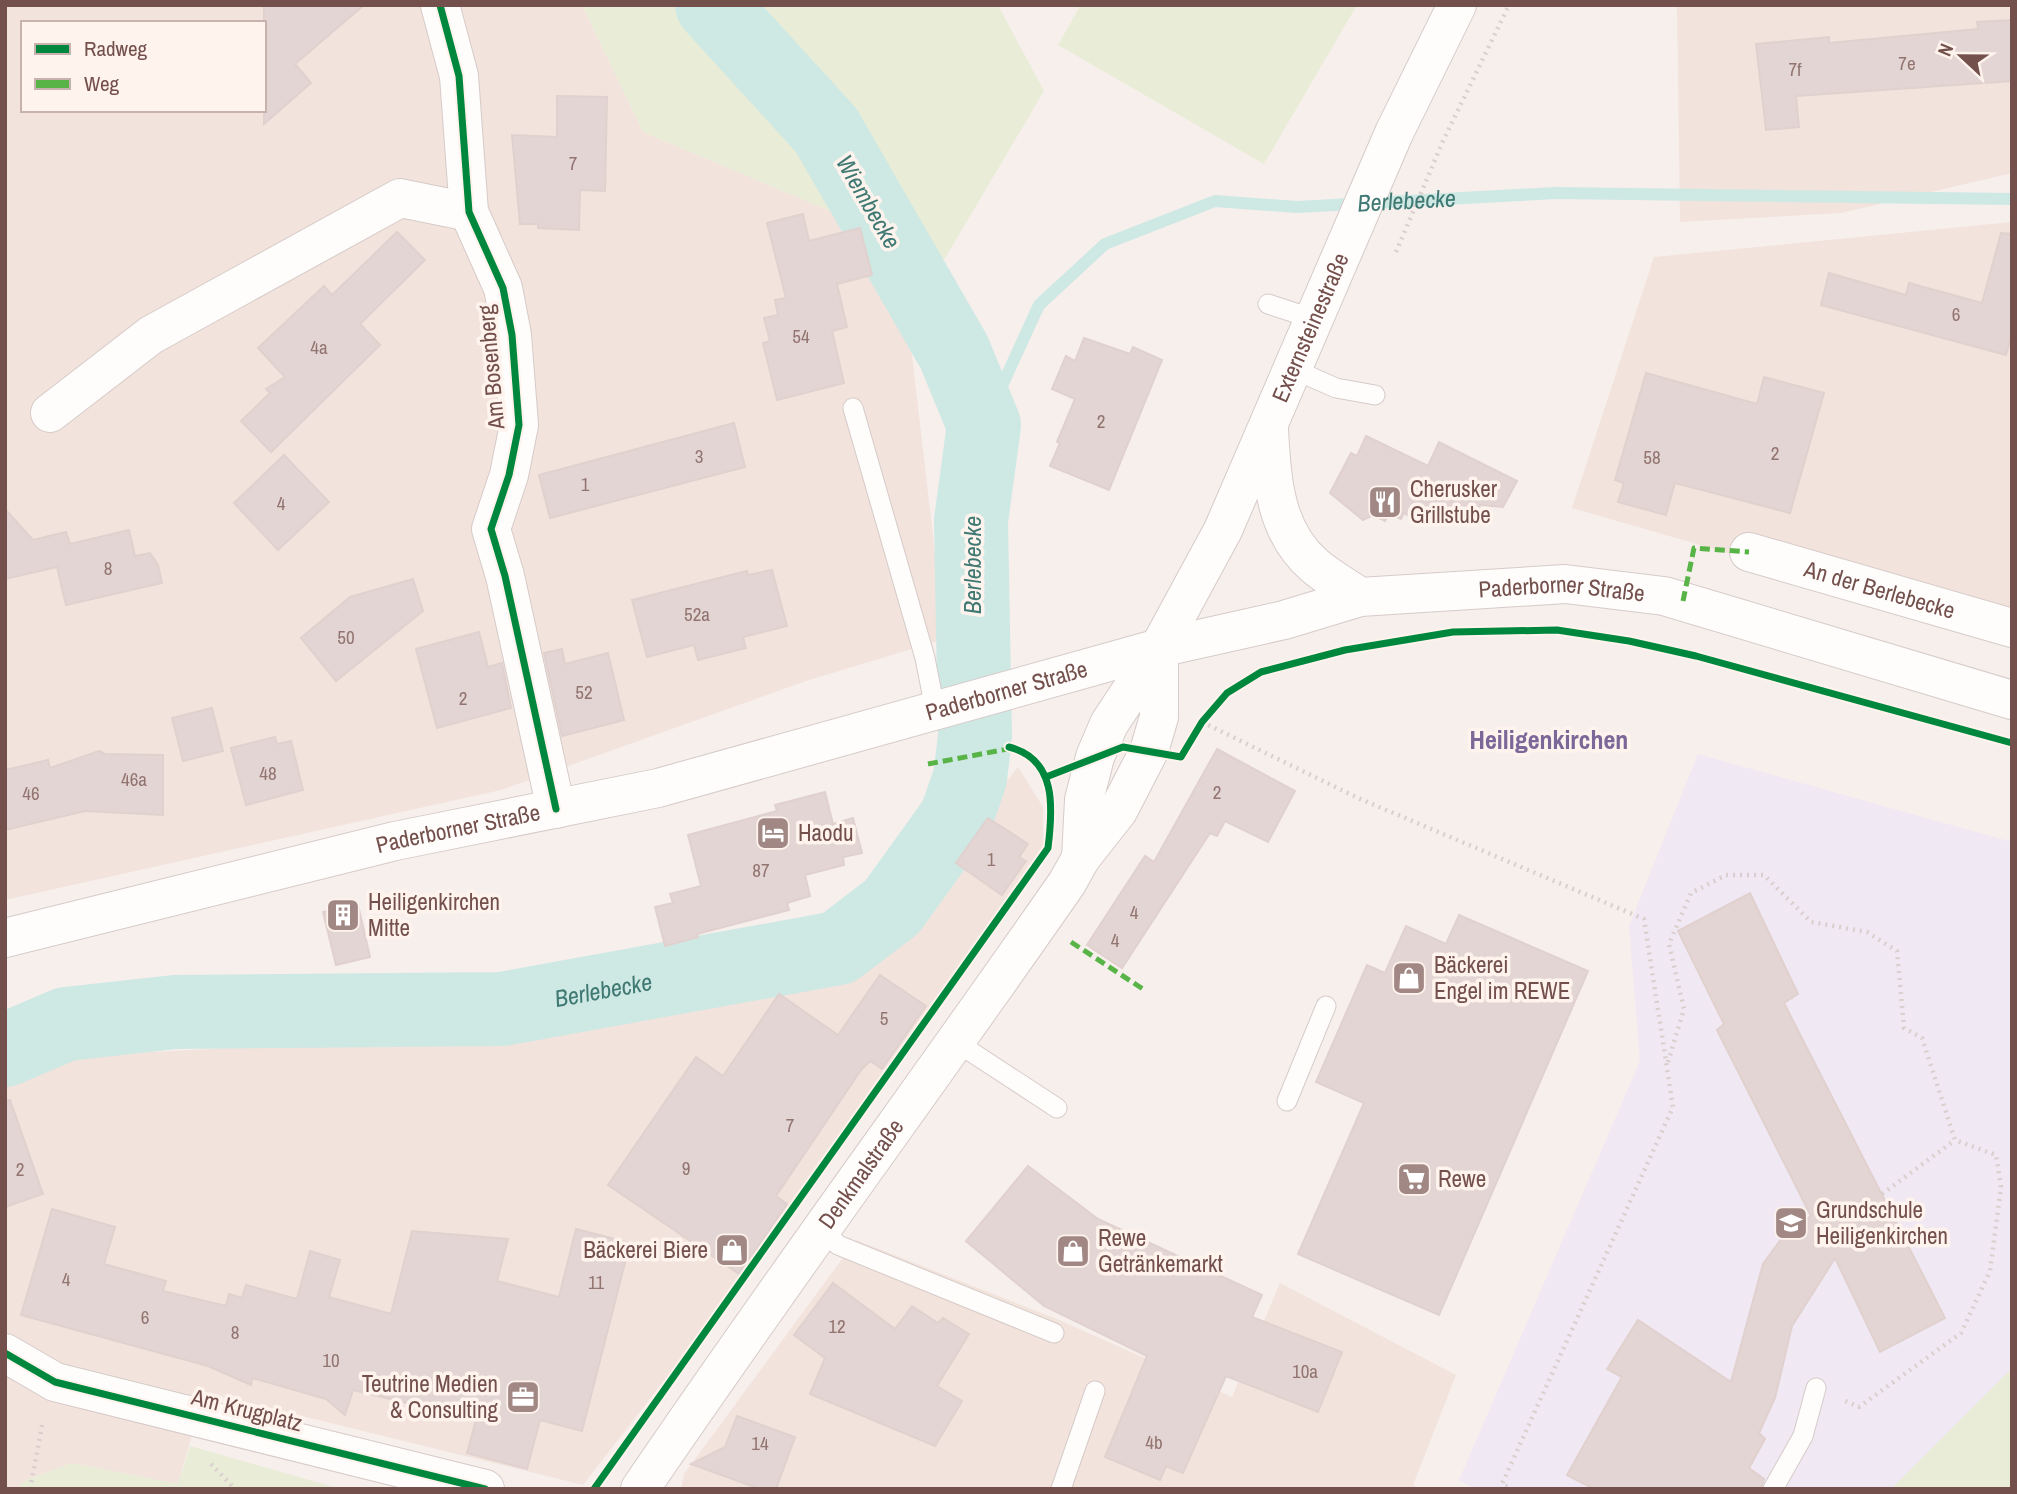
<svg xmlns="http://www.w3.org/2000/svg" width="2017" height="1494" font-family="'Archivo Narrow',sans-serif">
<rect width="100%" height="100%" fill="#f7efec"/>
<g fill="#f2e3dc" fill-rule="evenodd">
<path d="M5,5h577l61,127 223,94 42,95 37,318 -139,42 -305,109 -496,110zM23,23h241v87h-241z"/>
<polygon points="1677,5 2012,5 2012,173 1841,213 1680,222"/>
<polygon points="2012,222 2012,635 1572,508 1654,257"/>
<polygon points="1018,767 1043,807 1043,846 729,1297 583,1485 204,1392 178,1484 72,1463 26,1480 16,1489 5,1489 5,1081 59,1057 495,1034 837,962 895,923"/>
<polygon points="856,1240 1059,1320 1232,1397 1280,1283 1456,1375 1413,1485 1420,1489 681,1489 684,1474"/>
</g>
<polygon fill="#f0e8f3" points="1698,754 2012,842 2012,1489 1475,1489 1459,1480 1640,1061 1629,926"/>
<g fill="#e9ecd7">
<polygon points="582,5 998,5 1044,91 908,321 866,226 643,132"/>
<polygon points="1075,5 1357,5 1264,164 1058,45 1079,8"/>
<polygon points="2012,1368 2012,1489 1891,1489"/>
<polygon points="190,1446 341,1489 16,1489 26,1480 72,1463 178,1484"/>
</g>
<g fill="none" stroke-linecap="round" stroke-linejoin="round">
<path stroke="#cee8e4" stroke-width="12" id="s1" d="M984,425l55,-120 66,-61 110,-43 82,6 259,-14 456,6"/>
<path stroke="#cee8e4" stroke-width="74" id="s2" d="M5,1050l61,-26 109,-12 327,-3 336,-61 54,-41 64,-89 14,-40 5,-41 -4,-216 13,-96 -30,-73 -128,-222 -114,-125"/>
</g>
<g fill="#e3d5d3" stroke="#e0d1ce" stroke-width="2">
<polygon points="264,5 364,5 295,64 311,83 264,124"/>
<polygon points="2012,20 2012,81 1796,96 1799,127 1766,130 1756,44 1829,37 1829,43 1978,29 1977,22"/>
<polygon points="557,96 607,97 605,191 580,190 579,230 538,228 538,224 520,224 512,135 557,137"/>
<polygon points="803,214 809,241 860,228 872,275 837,284 847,327 832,331 844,383 777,400 763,343 770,341 764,318 778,315 775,300 786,298 767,223"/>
<polygon points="397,232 425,260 360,324 380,345 271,452 241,421 270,393 266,389 285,377 258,348 324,286 332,295"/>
<polygon points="2001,233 2012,234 2012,335 2006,355 1821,305 1829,273 1906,295 1909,283 1982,303"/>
<polygon points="1084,338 1130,354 1133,347 1162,360 1109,490 1050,466 1060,443 1057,442 1075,399 1052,389 1066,356 1075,361"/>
<polygon points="1646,373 1757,404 1764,377 1824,393 1790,513 1675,483 1666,515 1618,502 1624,483 1615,480"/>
<polygon points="734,423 745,467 550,518 539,475"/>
<polygon points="1366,436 1428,466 1439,442 1517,481 1503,507 1480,505 1479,508 1410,517 1404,513 1401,519 1389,514 1385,521 1373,515 1363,520 1330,493 1351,453 1357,456"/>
<polygon points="284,455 329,502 278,550 234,503"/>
<polygon points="5,509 33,540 66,532 70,544 129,530 135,556 150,553 158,565 162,583 66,605 57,567 5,579"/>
<polygon points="772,570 787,626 743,637 746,648 698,660 694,645 647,657 632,600 747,571 748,575"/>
<polygon points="413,579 423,611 336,681 301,638 350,597"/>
<polygon points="479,632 488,667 502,663 511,708 437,728 416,649"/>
<polygon points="562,649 565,664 608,653 624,720 562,736 544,653"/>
<polygon points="212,708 223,751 183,761 172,718"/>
<polygon points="275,737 277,744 291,741 303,790 246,805 231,748"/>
<polygon points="1217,749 1295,791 1268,842 1225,821 1217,836 1210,833 1122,968 1087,945 1145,856 1154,862"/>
<polygon points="99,751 105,754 163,755 163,815 85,811 5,830 5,770 48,760 50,768"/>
<polygon points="825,792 833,824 853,818 862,853 843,857 844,865 805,875 810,896 787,903 789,910 697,934 698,937 665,946 655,907 673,903 670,894 701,886 688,835 777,811 775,805"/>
<polygon points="988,818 1028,844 1019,857 1026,861 1002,895 956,863"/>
<polygon points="1750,893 1798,994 1784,1003 1945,1318 1880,1352 1835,1258 1792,1326 1775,1398 1759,1433 1765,1439 1749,1468 1764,1479 1761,1489 1594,1489 1567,1475 1622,1377 1607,1369 1638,1320 1731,1382 1763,1264 1787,1231 1811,1216 1717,1030 1724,1024 1678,931"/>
<polygon points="358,905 370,957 336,965 323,912"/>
<polygon points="1459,915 1588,971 1439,1315 1298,1254 1364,1103 1316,1082 1367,965 1385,973 1406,926 1446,944"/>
<polygon points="880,975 926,1006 882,1069 870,1061 861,1070 776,1196 787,1204 739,1274 608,1185 696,1057 723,1076 779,994 838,1035"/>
<polygon points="10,1100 43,1194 5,1207 5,1101"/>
<polygon points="1028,1166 1098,1219 1262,1295 1252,1317 1342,1352 1318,1412 1226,1376 1183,1473 1166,1466 1160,1480 1105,1457 1147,1356 1044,1306 966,1241"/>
<polygon points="52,1209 115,1227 104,1264 166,1281 163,1291 226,1306 229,1294 242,1298 246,1285 297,1299 310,1251 340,1260 329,1297 391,1314 412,1231 508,1239 497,1281 559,1297 576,1229 630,1243 582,1431 540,1420 527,1469 467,1453 476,1420 353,1390 345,1415 326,1399 252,1378 251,1385 208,1366 21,1315"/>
<polygon points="833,1283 895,1329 912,1306 938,1323 943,1318 969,1334 937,1386 962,1401 935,1446 810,1394 825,1358 794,1335"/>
<polygon points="737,1416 795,1437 776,1489 760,1489 691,1464 725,1447"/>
</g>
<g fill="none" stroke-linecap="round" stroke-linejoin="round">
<g stroke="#d6cbc8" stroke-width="21">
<g id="service">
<polyline points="1268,304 1314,319"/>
<polyline points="1293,369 1336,388 1375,395"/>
<polyline points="853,408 925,658 935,709"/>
<polyline points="956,1042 1057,1108"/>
<polyline points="1287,1101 1326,1006"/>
<polyline points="822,1229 838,1245 1054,1333"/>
<polyline points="1061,1489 1095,1391"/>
<polyline points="1773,1489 1803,1436 1816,1388"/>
</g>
</g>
<g stroke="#d6cbc8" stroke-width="40">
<g id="minor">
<polyline points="440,5 459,76 469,212 503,288 512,335 519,425 509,475 491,529 505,576 556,809"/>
<polyline points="50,413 151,335 400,198 469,212"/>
<path id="s3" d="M1749,552l263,76"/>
<polyline points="5,1353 55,1382 485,1489"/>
</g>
</g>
<g stroke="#d6cbc8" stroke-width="40">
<g id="secondary">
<path d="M1269,430c3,49 5,101 46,136 14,12 31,21 45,31"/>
<path id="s4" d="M1081,858l3,-58 11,-43 14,-33 50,-76 64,-118 171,-397 63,-128"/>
<path id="s5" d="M5,938l390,-97 263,-53 501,-140 125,-28 76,-23 205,-13 99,12 348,104"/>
<path id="s6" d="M640,1489c139,-205 286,-403 427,-606l14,-25 37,-47 31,-60 10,-34v-69"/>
</g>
</g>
<g stroke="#dacfce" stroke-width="4.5" stroke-dasharray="2 5" stroke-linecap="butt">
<polyline points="1396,252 1443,141 1509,5"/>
<polyline points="1202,722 1358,798 1644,919 1673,1107 1502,1484 1511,1489"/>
<polyline points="1668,1062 1684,1009 1669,944 1691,893 1726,875 1764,875 1811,922 1867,932 1897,951 1904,1028 1922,1038 1955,1140 1996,1155 2001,1187 1990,1271 1961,1333 1859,1407 1843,1400"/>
<polyline points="1882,1194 1955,1140"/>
<polyline points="211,1464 235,1489"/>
<polyline points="30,1489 43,1421"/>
</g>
<use href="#service" stroke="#fefdfc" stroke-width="19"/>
<use href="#minor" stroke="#fefdfc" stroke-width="38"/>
<use href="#secondary" stroke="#fefdfc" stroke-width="38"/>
<g stroke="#59b447" stroke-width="5" stroke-dasharray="10 5" stroke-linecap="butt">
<polyline points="1683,601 1694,548 1749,552"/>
<polyline points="928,764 1013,748"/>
<polyline points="1071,942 1146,991"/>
</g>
<g stroke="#fef3ed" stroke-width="11">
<g id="cycleway">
<polyline points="440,5 459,76 469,212 503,288 512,335 519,425 509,475 491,529 505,576 556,809"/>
<polyline points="1046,777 1123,747 1181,757 1202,722 1227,693 1261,672 1345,650 1453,632 1557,630 1629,641 1696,656 2012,743"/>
<polyline points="5,1353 55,1382 485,1489"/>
<path d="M594,1489l454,-641c5,-40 9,-89 -39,-101"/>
</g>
</g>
<use href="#cycleway" stroke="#00873e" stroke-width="7"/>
</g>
<defs>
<g id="restaurant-square" transform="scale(1.75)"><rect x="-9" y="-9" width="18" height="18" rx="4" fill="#a28884" stroke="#fef3ed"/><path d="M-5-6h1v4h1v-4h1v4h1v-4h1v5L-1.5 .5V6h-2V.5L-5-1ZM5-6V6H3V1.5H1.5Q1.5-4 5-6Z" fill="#fff"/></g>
<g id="hotel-square" transform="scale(1.75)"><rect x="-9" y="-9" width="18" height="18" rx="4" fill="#a28884" stroke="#fef3ed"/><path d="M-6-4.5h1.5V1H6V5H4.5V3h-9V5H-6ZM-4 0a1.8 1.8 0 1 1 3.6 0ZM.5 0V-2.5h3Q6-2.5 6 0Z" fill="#fff"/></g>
<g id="building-square" transform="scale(1.75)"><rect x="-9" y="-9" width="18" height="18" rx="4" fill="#a28884" stroke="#fef3ed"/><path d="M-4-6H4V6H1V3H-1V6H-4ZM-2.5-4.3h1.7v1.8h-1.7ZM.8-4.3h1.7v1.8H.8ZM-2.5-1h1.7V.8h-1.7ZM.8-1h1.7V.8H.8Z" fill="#fff"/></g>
<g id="shop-square" transform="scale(1.75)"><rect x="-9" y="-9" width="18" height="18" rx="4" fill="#a28884" stroke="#fef3ed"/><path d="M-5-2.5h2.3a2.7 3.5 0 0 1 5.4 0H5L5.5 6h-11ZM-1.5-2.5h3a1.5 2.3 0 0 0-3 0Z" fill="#fff"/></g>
<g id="supermarket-square" transform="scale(1.75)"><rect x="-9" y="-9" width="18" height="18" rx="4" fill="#a28884" stroke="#fef3ed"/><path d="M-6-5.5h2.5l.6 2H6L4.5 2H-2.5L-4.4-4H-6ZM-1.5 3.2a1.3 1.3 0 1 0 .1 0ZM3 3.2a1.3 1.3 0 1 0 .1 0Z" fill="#fff"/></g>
<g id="school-square" transform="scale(1.75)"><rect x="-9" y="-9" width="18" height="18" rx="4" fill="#a28884" stroke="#fef3ed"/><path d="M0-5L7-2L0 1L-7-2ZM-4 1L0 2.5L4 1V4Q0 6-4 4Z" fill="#fff"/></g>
<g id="office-square" transform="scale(1.75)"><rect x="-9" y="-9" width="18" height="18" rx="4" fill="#a28884" stroke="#fef3ed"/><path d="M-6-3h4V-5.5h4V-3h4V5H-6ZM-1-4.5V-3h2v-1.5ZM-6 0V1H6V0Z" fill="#fff"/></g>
</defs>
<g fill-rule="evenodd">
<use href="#restaurant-square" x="1385" y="502"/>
<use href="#hotel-square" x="773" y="833"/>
<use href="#building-square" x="343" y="915"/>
<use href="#shop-square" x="1409" y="978"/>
<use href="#supermarket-square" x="1414" y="1179"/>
<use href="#school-square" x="1791" y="1223"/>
<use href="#shop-square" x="732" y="1250"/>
<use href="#shop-square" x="1073" y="1251"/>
<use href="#office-square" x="523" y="1397"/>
</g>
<g text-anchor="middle" stroke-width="7" stroke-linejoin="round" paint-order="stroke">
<g font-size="19" fill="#927470">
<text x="1907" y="70">7e</text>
<text x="1795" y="76">7f</text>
<text x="573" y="170">7</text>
<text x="1956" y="321">6</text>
<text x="801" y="343">54</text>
<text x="319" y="354">4a</text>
<text x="1101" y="428">2</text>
<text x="1775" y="460">2</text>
<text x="699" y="463">3</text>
<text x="1652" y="464">58</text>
<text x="585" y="491">1</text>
<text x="281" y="510">4</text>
<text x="108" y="575">8</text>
<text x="697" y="621">52a</text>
<text x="346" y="644">50</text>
<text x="584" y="699">52</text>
<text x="463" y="705">2</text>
<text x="268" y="780">48</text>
<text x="134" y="786">46a</text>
<text x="1217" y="799">2</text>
<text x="31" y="800">46</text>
<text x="991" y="866">1</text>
<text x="761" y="877">87</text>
<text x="1134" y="919">4</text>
<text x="1115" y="947">4</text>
<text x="884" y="1025">5</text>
<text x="790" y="1132">7</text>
<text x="686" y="1175">9</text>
<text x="20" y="1176">2</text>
<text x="66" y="1286">4</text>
<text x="596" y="1289">11</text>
<text x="145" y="1324">6</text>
<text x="837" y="1333">12</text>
<text x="235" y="1339">8</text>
<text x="331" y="1367">10</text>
<text x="1305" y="1378">10a</text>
<text x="1154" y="1449">4b</text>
<text x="760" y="1450">14</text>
</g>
<g font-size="23" fill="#74504c" stroke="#fef3ed">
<text dy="8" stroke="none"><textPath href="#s4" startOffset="584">Externsteinestraße</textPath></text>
<text transform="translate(491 367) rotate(-95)" y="8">Am Bosenberg</text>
<text dy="8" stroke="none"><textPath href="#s3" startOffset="136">An der Berlebecke</textPath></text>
<text dy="8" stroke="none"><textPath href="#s5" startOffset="1600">Paderborner Straße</textPath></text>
<text dy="8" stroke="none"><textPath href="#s5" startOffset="1032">Paderborner Straße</textPath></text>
<text dy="8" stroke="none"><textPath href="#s5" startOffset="466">Paderborner Straße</textPath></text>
<text dy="8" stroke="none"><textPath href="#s6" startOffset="385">Denkmalstraße</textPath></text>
<text transform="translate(247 1410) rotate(14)" y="8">Am Krugplatz</text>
</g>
<g font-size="23" fill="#74504c" stroke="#fef3ed" text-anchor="start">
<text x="1410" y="497">Cherusker<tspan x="1410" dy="26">Grillstube</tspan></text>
<text x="798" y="841">Haodu</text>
<text x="368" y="910">Heiligenkirchen<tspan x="368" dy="26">Mitte</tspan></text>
<text x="1434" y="973">Bäckerei<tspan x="1434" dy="26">Engel im REWE</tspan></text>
<text x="1438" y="1187">Rewe</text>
<text x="1816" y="1218">Grundschule<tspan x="1816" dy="26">Heiligenkirchen</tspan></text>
<text x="1098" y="1246">Rewe<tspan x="1098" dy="26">Getränkemarkt</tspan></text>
<text x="708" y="1258" text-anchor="end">Bäckerei Biere</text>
<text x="498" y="1392" text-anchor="end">Teutrine Medien<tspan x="498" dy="26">&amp; Consulting</tspan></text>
</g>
<g font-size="24" font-style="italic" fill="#407973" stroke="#fef3ed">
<text dy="8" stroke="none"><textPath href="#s1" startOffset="532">Berlebecke</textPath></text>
<text transform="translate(868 202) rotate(60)" y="8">Wiembecke</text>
<text transform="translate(973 565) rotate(-90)" y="8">Berlebecke</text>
<text dy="8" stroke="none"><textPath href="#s2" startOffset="606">Berlebecke</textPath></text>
</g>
<g font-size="26" font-weight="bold" fill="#7b6898" stroke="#fef3ed">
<text x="1549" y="749">Heiligenkirchen</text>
</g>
</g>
<rect width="2017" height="1494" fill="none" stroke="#74504c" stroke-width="14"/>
<rect x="21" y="21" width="245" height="91" fill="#fef3ed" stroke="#c7b2ad" stroke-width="2"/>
<rect x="35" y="44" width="35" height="10" fill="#00873e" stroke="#c7b2ad" stroke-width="2"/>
<text x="84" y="56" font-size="21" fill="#74504c">Radweg</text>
<rect x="35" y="79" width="35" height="10" fill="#59b447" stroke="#c7b2ad" stroke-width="2"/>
<text x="84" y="91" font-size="21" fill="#74504c">Weg</text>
<g transform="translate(1961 56) rotate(292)" stroke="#fef3ed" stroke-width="5" paint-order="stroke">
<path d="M0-5L12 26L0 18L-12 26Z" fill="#74504c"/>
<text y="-10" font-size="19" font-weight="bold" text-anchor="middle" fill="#74504c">N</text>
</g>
</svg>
